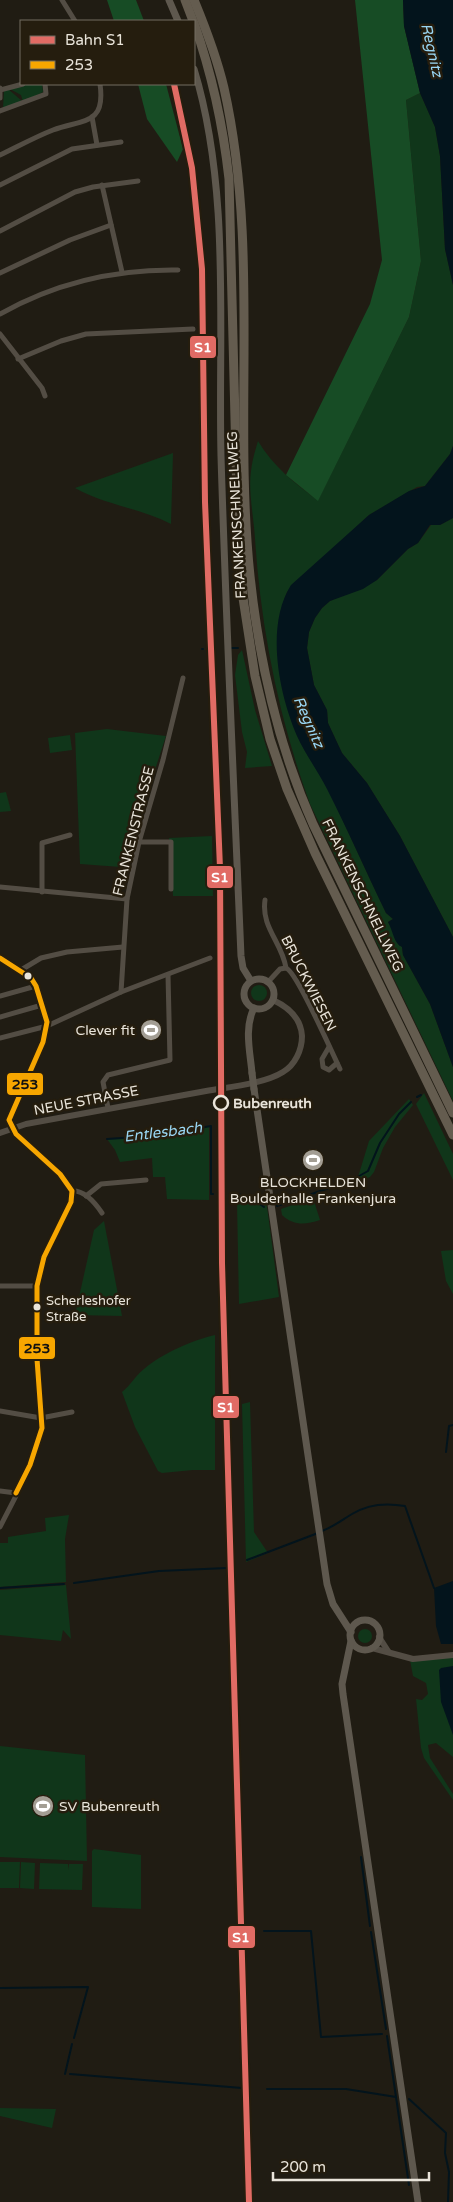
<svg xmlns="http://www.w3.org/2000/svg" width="453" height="2202" font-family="'Varela Round',sans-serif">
<rect width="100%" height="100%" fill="#201c13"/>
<g fill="#10361a">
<polygon points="29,84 42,84 43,92 23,102 21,95 10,89"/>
<polygon points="8,89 22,101 3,108 4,91"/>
<path d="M420,93l15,34 5,29 5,93 8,36v161l-3,8 -25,32 -8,1 -48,28 -82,77c-17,41 -7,105 11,145 8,18 21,34 30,52 20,41 38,83 58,124l7,6 -5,3 14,25 1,8 27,49 23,63v34l-143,-297c-31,-85 -49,-174 -55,-265 -1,-20 -7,-48 -4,-68 1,-10 4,-20 7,-30 14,24 38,44 60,59l91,-183 12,-56 -15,-161z"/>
<path d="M173,453l-2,71c-31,-16 -66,-19 -96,-36z"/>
<polygon points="453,518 453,937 400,836 367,783 342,753 328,723 327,710 314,685 307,648 309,632 315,618 322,608 330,601 377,580 408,549 418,543 431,525 440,525"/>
<polygon points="242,650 255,710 272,766 245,768 247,752 242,732 235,675 238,655"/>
<polygon points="107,729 166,736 125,862 122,862 121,867 80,864 75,733"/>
<polygon points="70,735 72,750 50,753 48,738"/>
<polygon points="6,792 11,811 0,812 0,793"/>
<polygon points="212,836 213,896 173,896 169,838"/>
<circle cx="259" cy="993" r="8"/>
<polygon points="424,1093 453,1154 453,1180 416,1104"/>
<polygon points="409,1099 413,1105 395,1127 383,1148 374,1172 370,1177 360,1181 358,1177 369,1141"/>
<polygon points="209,1126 209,1200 167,1199 165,1177 153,1177 152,1158 120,1162 115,1150 107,1139 152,1136"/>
<path d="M313,1198l7,22c-15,5 -26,6 -38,-5l-1,-6z"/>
<polygon points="266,1199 279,1297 239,1304 237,1203"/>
<polygon points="104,1221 122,1316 75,1315 94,1230"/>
<polygon points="453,1250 453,1294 446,1281 441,1251"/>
<path d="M215,1335v135h-22l-31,3 -4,-2 -23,-44 -13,-35c9,-7 13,-16 22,-23 17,-15 49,-29 71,-34z"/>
<polygon points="250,1402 254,1532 268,1553 246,1562 242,1404"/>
<polygon points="69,1515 65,1539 66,1582 0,1587 0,1543 8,1543 8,1537 46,1531 45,1518"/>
<polygon points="66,1585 71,1639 63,1630 61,1641 0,1635 0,1590"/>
<circle cx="365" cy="1636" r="7"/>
<polygon points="453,1656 453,1757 436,1743 428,1745 430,1758 453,1794 453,1800 424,1758 421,1748 416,1699 422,1700 428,1694 426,1683 413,1676 410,1660"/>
<polygon points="0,1746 85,1755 87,1861 0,1857"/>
<polygon points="94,1849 141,1855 141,1909 92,1907 92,1851"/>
<polygon points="0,1862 6,1862 6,1870 6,1862 20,1862 19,1888 0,1888"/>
<polygon points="21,1862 35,1863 34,1889 20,1888"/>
<polygon points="40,1863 68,1864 68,1870 69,1864 83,1864 82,1890 39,1889"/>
<polygon points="0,2108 56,2109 52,2128 0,2116"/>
</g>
<g fill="#174c25">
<polygon points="107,0 136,0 144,21 114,21"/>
<polygon points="355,0 403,0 404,26 420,93 406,100 421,261 409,317 318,501 286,475 370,304 382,260"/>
<polygon points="138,84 166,84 183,149 177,162 147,119"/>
</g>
<g fill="#03141c">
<polygon points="403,0 453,0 453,285 445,249 440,156 435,127 420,93 404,26"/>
<path d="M453,446v72l-13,7h-10l-12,18 -10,6 -31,31 -14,9 -33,12 -8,7 -7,10 -6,14 -2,16 7,37 13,25 1,13 14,30 25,30 33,53 53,101v130l-23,-63 -27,-49 -1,-8c-8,-3 -9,-16 -14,-25l5,-3 -7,-6c-20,-41 -38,-83 -59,-124 -9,-18 -22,-35 -30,-53 -18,-42 -32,-110 -6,-151l78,-70 40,-24 16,-5 25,-32z"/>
<polygon points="453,1581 453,1644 441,1644 436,1626 434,1588"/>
<polygon points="453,1666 453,1735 441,1702 439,1670 441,1668"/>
</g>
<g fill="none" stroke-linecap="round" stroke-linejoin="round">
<g stroke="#03141c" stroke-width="2">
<polyline points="232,648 238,648"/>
<polyline points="202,649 203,649"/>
<polyline points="417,1097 421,1095"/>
<polyline points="107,1139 152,1136 211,1126 211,1194 213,1194"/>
<polyline points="238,1194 251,1198 264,1207"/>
<polyline points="277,1206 352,1180 368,1171 380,1143 399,1114 411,1102"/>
<polyline points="446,1452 449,1426 453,1425"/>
<path d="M322,1531c11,-4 20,-11 30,-17 16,-10 36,-11 53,-8l29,82"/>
<polyline points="247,1560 318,1533"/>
<polyline points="74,1583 159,1571 227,1568"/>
<polyline points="0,1588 64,1584"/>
<polyline points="361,1857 370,1926"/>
<polyline points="264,1931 311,1931 321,2037 382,2034"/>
<polyline points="371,1932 386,2029"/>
<polyline points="0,1988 88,1987 74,2038"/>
<polyline points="387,2036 409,2185"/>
<polyline points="65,2074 72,2044"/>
<polyline points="70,2074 242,2088"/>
<polyline points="267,2089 346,2089 396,2097"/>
<polyline points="409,2099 446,2133 445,2153 449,2172 448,2202"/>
</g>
<g stroke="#534d44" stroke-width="5">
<polyline points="62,0 75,21"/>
<polyline points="0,90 23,84"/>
<polyline points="0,98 0,88"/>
<polyline points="0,111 46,94 45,84"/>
<polyline points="92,117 97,145"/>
<path d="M0,155c17,-8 35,-18 53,-25 29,-11 53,-4 47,-46"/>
<polyline points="0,185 72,149 121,142"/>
<polyline points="102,185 122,272"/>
<polyline points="0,231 75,192 93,187 138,181"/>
<polyline points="0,273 70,240 111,225"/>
<path d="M0,314c55,-31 115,-45 178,-44"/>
<polyline points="0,334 42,388 45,396"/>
<polyline points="18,359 61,341 86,334 193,329"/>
<polyline points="139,842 171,842 171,889"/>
<polyline points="0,887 127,899"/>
<polyline points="42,892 42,843 70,835"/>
<path d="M265,900c-4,28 17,42 21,68 11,4 46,85 54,101"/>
<path d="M0,958l31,20 5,8 11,36 -4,20 -34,78 1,5c14,24 53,42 62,66l-1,11 -27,55 -7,29v73l5,69c-7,35 -26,67 -42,99"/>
<polyline points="21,970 41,958 67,952 123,947"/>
<polyline points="268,982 280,969 286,968"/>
<polyline points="121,992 127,899 139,842 163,760 183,678"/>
<polyline points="0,996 36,986"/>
<polyline points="0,1017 42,1005"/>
<polyline points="0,1038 47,1026 121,992 210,958"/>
<polyline points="329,1047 322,1059 323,1067 329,1070 337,1063"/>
<polyline points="108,1108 103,1082 108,1075 170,1060 168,975"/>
<path d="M72,1191c13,-1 24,13 30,22"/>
<polyline points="86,1196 101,1184 146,1180"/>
<polyline points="0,1286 37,1286"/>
<polyline points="0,1411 41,1418 72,1412"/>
<polyline points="0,1491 16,1493"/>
</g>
<g stroke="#534d44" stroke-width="6">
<path d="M0,1133l26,-9c60,-11 120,-22 180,-33 22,-4 58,-7 77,-19 12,-7 19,-22 19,-36 -1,-18 -14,-29 -29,-36"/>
<polyline points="379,1637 388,1651"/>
<polyline points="372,1648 413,1659 453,1655"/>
</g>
<g stroke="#5e584e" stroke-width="7">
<polyline points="169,0 178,21"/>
<path d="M194,69c37,121 24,261 27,387 5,166 13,333 20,500l2,12 8,13"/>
<circle cx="259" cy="994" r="15"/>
<path d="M252,1073c-2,-22 -8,-45 2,-65"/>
<polyline points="254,1089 327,1584 333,1604 351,1632"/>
<circle cx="365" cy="1635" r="15"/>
<polyline points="351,1641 342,1684 343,1694 418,2202"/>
</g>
<g stroke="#645c4f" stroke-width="9">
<polyline points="185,0 193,21"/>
<path d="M194,0c12,29 23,58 30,88 36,160 9,326 26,488 9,85 28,169 63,248l140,289"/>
<path d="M194,23c18,51 29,102 35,156l9,360 5,59 12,78 15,63 17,50 28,64 138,282"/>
</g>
<polyline stroke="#5e584e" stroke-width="7" points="252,1073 254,1089"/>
<g stroke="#251d0e" stroke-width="9">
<polyline id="bus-1" points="0,958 31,978 36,986 47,1022 43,1042 9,1120 16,1134 60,1174 72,1191 71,1202 44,1257 37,1286 37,1359 42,1428 30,1465 16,1493"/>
</g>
<use href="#bus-1" stroke="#f7a600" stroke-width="5"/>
<g stroke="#251d0e" stroke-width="10">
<polyline id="rail-1" points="174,84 192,168 202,269 205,502 220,868 222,1263 249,2202"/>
</g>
<use href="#rail-1" stroke="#e16b64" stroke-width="6"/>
</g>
<defs>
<g id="stadium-disc" transform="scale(1.125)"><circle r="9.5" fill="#a39e94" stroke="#251d0e"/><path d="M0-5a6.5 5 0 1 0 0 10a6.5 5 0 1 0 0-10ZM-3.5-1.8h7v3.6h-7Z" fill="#fff"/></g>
</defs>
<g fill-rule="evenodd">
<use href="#stadium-disc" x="151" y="1030"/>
<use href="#stadium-disc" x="313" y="1160"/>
<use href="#stadium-disc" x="43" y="1806"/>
</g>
<g fill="#e9e4da" stroke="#251d0e" stroke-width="2">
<circle cx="28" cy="976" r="4.5"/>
<circle cx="37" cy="1307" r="4.5"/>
</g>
<circle fill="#251d0e" stroke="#e9e4da" stroke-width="2.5" cx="221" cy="1103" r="7"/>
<g text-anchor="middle" stroke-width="5" stroke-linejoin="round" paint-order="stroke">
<g font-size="13" fill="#e9e4da" stroke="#251d0e" text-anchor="start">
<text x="46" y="1305">Scherleshofer<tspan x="46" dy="16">Straße</tspan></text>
</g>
<g font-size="14" fill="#e9e4da" stroke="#251d0e">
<text transform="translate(236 515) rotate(-93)" y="5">FRANKENSCHNELLWEG</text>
<text transform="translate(133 831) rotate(-76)" y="5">FRANKENSTRASSE</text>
<text transform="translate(363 895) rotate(64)" y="5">FRANKENSCHNELLWEG</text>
<text transform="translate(309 983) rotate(63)" y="5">BRUCKWIESEN</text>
<text transform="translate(86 1100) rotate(-11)" y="5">NEUE STRASSE</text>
</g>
<g font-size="14" fill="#e9e4da" stroke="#251d0e" text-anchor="end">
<text x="135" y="1035">Clever fit</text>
<text x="313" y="1187" text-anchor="middle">BLOCKHELDEN<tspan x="313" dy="16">Boulderhalle Frankenjura</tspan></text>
<text x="59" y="1811" text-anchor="start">SV Bubenreuth</text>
</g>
<g font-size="14" font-weight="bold" fill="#e9e4da" stroke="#251d0e" text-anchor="start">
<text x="233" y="1108">Bubenreuth</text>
</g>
<g font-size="15" font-style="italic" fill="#99d6f3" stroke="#251d0e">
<text transform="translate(432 50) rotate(77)" y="5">Regnitz</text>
<text transform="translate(309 722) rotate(66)" y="5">Regnitz</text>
<text transform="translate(163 1132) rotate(-7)" y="5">Entlesbach</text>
</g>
</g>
<g stroke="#251d0e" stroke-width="2">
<rect x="189" y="335" width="28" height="24" rx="5" fill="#e16b64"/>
<rect x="206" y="865" width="28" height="24" rx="5" fill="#e16b64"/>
<rect x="6" y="1072" width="38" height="24" rx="5" fill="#f7a600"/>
<rect x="18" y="1336" width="38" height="24" rx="5" fill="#f7a600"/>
<rect x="212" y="1395" width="28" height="24" rx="5" fill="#e16b64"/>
<rect x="227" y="1925" width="29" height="24" rx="5" fill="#e16b64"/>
</g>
<g font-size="14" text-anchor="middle" font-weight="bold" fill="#fff">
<text x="203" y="352">S1</text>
<text x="220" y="882">S1</text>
<text x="226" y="1412">S1</text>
<text x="241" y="1942">S1</text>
</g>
<g font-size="14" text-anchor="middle" font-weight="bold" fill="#111">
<text x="25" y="1089">253</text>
<text x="37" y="1353">253</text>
</g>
<rect x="20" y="20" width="175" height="65" fill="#251d0e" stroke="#736d60"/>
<rect x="30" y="36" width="25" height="8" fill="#e16b64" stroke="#736d60"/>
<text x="65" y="45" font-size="15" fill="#e9e4da">Bahn S1</text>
<rect x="30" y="61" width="25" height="8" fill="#f7a600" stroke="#736d60"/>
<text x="65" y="70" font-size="15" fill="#e9e4da">253</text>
<path d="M273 2172v8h156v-8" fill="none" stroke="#e9e4da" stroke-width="2.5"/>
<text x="280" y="2172" font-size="15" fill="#e9e4da" stroke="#251d0e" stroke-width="4" paint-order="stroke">200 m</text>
</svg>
